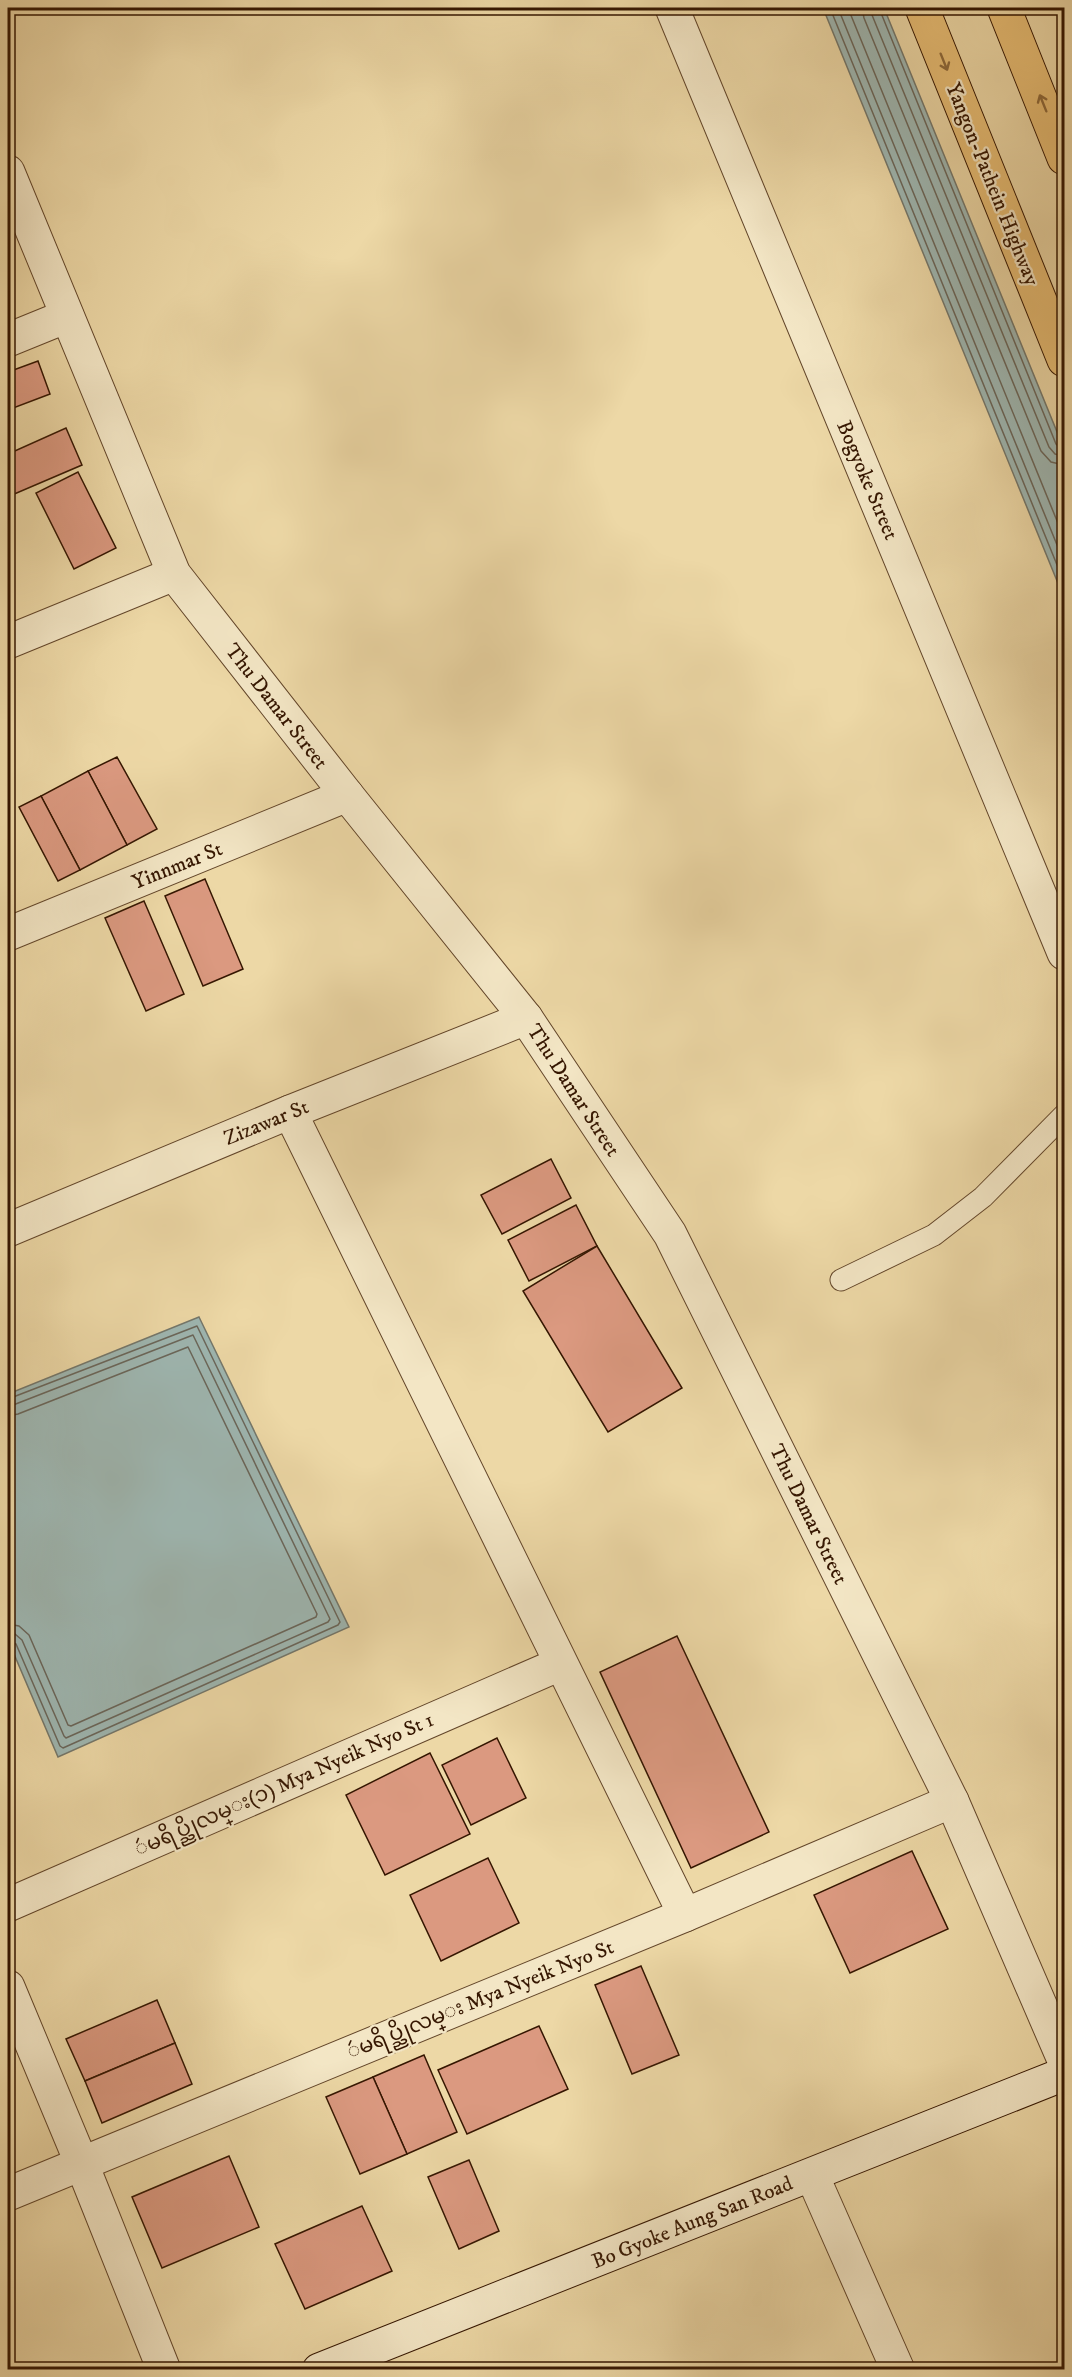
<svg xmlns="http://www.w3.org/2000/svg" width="1072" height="2377" font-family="'IM FELL DW Pica','Noto Sans Myanmar',serif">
<rect width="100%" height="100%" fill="#edd8a6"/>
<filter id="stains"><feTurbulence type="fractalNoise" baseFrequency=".00333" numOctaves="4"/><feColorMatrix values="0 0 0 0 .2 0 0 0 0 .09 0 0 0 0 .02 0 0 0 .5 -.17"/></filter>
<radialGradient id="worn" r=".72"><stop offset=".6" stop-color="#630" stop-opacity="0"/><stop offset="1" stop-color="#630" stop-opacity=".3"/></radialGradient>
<g fill="#9eb7b2" stroke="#74776b" stroke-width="1.5">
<polygon points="823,8 884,8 1064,449 1064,598"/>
<polygon points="199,1317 349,1627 58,1757 8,1640 8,1394"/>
</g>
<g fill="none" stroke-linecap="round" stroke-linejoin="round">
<g stroke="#6a665a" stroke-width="1.5">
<polyline points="830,8 1064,582"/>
<polyline points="838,8 1064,562"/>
<polyline points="848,8 1064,538"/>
<polyline points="862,8 864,18 1041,451 1051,462 1064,465"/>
<polyline points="871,8 872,15 1049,447 1055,454 1064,456"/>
<polyline points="879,8 1056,444 1060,448 1064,449"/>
<polyline points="8,1399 197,1326 340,1622 338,1625 63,1748 60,1746 16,1644 8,1640"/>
<polyline points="8,1407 193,1335 330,1619 328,1622 66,1738 64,1736 22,1640 15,1634 8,1633"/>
<polyline points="8,1416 18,1414 188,1347 317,1614 316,1617 71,1726 68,1725 29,1635 19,1626 8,1624"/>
</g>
</g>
<g fill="#db9980" stroke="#351601" stroke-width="1.5">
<polygon points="38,361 50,394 8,410 8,372"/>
<polygon points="66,428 82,465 12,495 8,485 8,454"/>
<polygon points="78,472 116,548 74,569 36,493"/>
<polygon points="117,757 157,829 127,845 88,771"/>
<polygon points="88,771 127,845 80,870 41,796"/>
<polygon points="41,796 80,870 58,881 19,807"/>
<polygon points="205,879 243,969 203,986 165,896"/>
<polygon points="144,901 184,994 146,1011 105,918"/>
<polygon points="551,1159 571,1198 502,1234 481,1195"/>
<polygon points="576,1205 597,1246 529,1281 508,1240"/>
<polygon points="597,1246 682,1388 608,1432 523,1291"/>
<polygon points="677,1636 769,1832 691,1868 600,1672"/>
<polygon points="497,1738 526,1798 471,1825 442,1765"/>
<polygon points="430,1753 470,1834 385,1875 346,1795"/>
<polygon points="912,1851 948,1929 850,1973 814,1895"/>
<polygon points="488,1858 519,1923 441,1961 410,1895"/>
<polygon points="641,1966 679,2055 632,2074 595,1985"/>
<polygon points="157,2000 175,2043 85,2081 66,2039"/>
<polygon points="539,2026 568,2089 467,2134 438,2070"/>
<polygon points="175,2043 192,2084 102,2123 85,2081"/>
<polygon points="424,2055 457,2132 407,2154 373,2077"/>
<polygon points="373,2077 407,2154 360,2174 326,2097"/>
<polygon points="229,2156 259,2227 162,2268 132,2197"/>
<polygon points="469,2160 499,2231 459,2249 428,2177"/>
<polygon points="362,2206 392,2271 305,2309 275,2244"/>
</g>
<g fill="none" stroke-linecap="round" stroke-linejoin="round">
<g stroke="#63462a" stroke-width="23">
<polyline id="lane" points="841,1280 934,1235 983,1197 1064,1115"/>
</g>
<g stroke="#63462a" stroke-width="35">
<g id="street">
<polyline points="672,8 1064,953"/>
<polyline points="8,172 174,574 347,795 526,1018 670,1234 952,1801 1064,2060"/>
<polyline points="8,340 67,316"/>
<polyline points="8,642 174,574"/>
<polyline points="8,934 347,795"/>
<polyline points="290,1112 685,1915"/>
<polyline points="8,1230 290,1112 526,1018"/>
<polyline points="8,1905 560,1664"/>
<polyline points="8,1987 81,2162 164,2370"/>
<polyline points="812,2175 898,2370"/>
<polyline points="8,2194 685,1915 952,1801"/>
</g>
</g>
<g stroke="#351601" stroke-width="35">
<polyline id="secondary" points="319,2370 1064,2074"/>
</g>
<g stroke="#351601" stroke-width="35">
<g id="primary">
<polyline points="922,8 1064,360"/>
<polyline points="1004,8 1064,158"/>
</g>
</g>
<use href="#lane" stroke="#f3e6c5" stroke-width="21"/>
<use href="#street" stroke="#f3e6c5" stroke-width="33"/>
<use href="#secondary" stroke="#f3e6c5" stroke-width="33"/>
<use href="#primary" stroke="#e6bc73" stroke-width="33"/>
</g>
<defs><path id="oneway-shaft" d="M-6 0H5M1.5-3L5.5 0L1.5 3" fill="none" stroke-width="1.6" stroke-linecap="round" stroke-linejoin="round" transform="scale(1.5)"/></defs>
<g stroke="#8e693a">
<use href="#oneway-shaft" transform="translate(944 62) rotate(68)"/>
<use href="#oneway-shaft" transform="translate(1043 103) rotate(-112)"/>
</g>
<g text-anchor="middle" stroke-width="4.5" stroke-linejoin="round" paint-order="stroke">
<g font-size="21" fill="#351601" stroke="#f3e6c5">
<text transform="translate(993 184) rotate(68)" y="7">Yangon-Pathein Highway</text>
<text transform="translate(868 480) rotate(67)" y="7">Bogyoke Street</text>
<text transform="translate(277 706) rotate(52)" y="7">Thu Damar Street</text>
<text transform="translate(177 865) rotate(-22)" y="7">Yinnmar St</text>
<text transform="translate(574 1090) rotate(57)" y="7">Thu Damar Street</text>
<text transform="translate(266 1122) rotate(-22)" y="7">Zizawar St</text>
<text transform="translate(809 1514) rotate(64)" y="7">Thu Damar Street</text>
<text transform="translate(284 1784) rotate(-24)" y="7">ဴမရိပ္ညိုလမ္း(၁) Mya Nyeik Nyo St 1</text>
<text transform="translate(480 1999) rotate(-22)" y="7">ဴမရိပ္ညိုလမ္း Mya Nyeik Nyo St</text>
<text transform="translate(692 2222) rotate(-22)" y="7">Bo Gyoke Aung San Road</text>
</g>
</g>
<rect width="1072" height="2377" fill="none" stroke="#edd8a6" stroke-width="30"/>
<rect x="9" y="9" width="1054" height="2359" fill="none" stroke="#351601" stroke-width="3"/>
<rect x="15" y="15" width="1042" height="2347" fill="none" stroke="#351601" stroke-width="1.5"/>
<rect width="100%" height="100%" filter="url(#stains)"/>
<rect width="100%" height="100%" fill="url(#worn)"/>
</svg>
